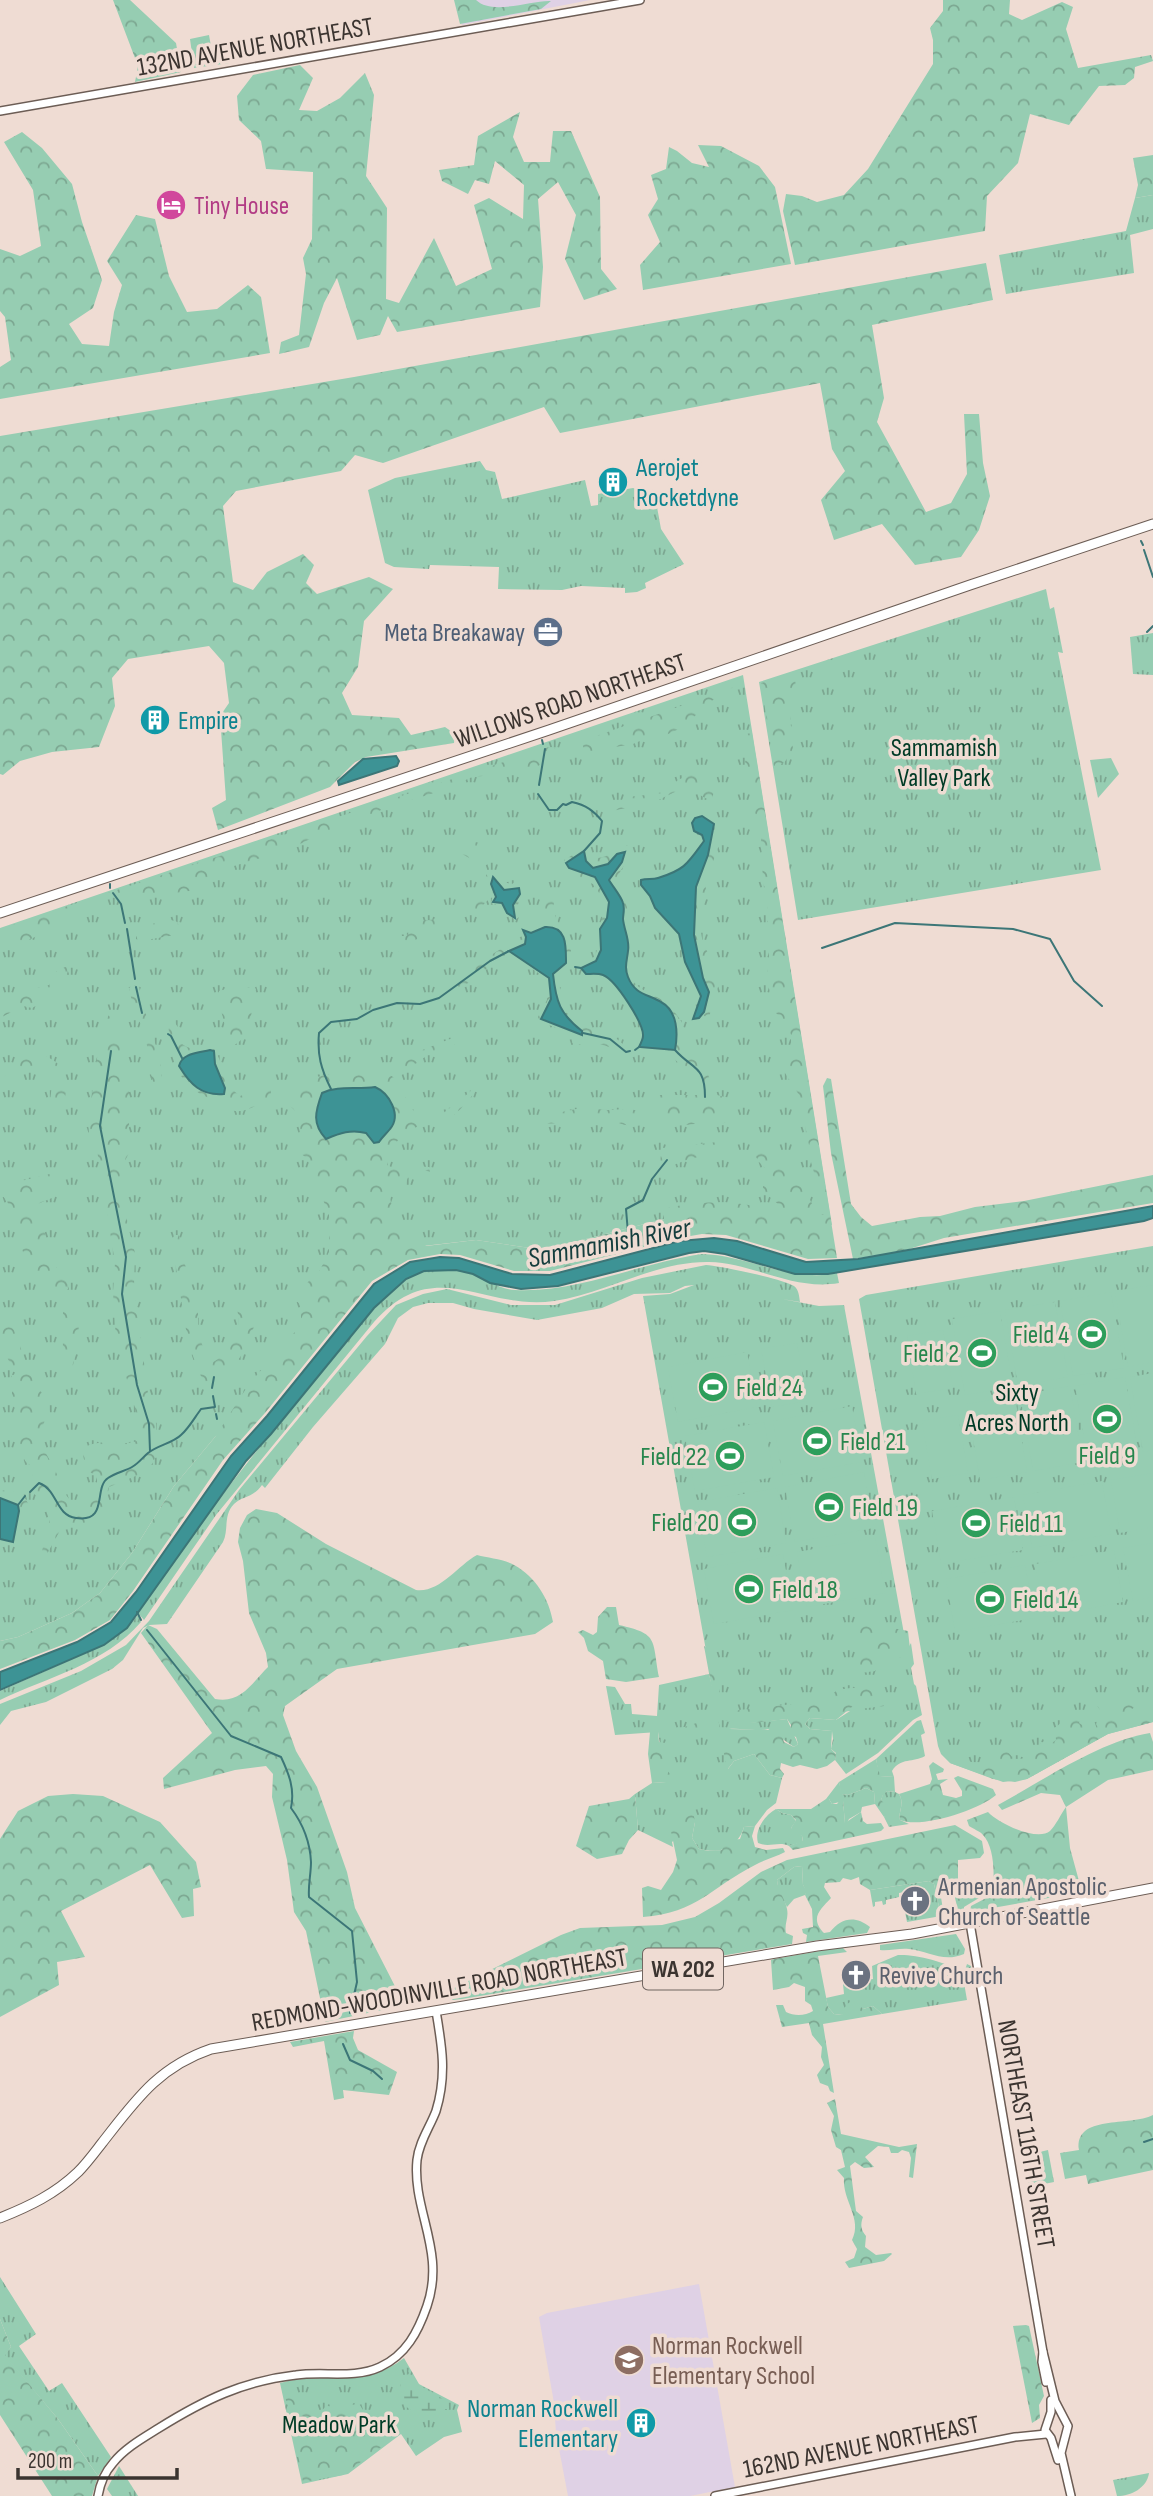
<svg xmlns="http://www.w3.org/2000/svg" width="1153" height="2496" font-family="'Sofia Sans Condensed',sans-serif">
<defs>
<pattern id="grass-tufts" width="24" height="20" patternUnits="userSpaceOnUse" patternTransform="scale(1.75)"><rect width="24" height="20" fill="#96cdb2"/><path d="M3 7l-1-3M5 7V3M7 7l1-3M15 17l-1-3M17 17v-4M19 17l1-3" fill="none" stroke="#7ca791"/></pattern>
<pattern id="forest-crowns" width="20" height="18" patternUnits="userSpaceOnUse" patternTransform="scale(1.75)"><rect width="20" height="18" fill="#96cdb2"/><path d="M2 6a3 3 0 1 1 6 0M12 15a3 3 0 1 1 6 0" fill="none" stroke="#7ca791"/></pattern>
<pattern id="wetland-marsh" width="20" height="14" patternUnits="userSpaceOnUse" patternTransform="scale(1.75)"><rect width="20" height="14" fill="#96cdb2"/><path d="M1 5h8M5 5V1M11 12h8M15 12V8" fill="none" stroke="#7ca791"/></pattern>
</defs>
<rect width="100%" height="100%" fill="#efdcd3"/>
<g fill="#dfd1e5">
<polygon points="456,0 590,0 462,25"/>
<polygon points="699,2284 735,2487 690,2496 568,2496 556,2433 554,2403 539,2317 547,2313"/>
</g>
<g fill="url(#grass-tufts)">
<polygon points="1153,195 1153,229 1130,235 1134,273 1006,294 999,255 1126,231 1135,198"/>
<polygon points="480,461 486,470 495,472 502,499 585,480 591,506 598,505 598,494 633,488 636,489 641,510 657,507 661,529 684,564 645,583 646,588 637,592 625,593 625,588 581,586 562,590 498,589 499,567 430,565 429,569 394,567 385,563 368,490 395,478"/>
<polygon points="1046,589 1050,609 1054,607 1063,653 1058,652 1101,870 798,920 759,682"/>
<polygon points="1153,633 1153,675 1133,674 1130,637"/>
<polygon points="743,675 832,1225 664,1219 543,1250 476,1240 397,1249 215,1437 174,1486 132,1553 100,1593 72,1613 18,1637 0,1641 0,928"/>
<polygon points="1111,758 1119,774 1098,798 1090,760"/>
<polygon points="1153,1246 1153,1722 1108,1734 1027,1779 1015,1782 993,1779 950,1763 941,1754 938,1746 859,1299 866,1295"/>
<path d="M702,1254c45,1 90,29 135,19l2,10c-47,8 -85,-20 -130,-21 -54,-1 -104,32 -155,39 -71,10 -119,-48 -180,21l-158,193 -72,105 -6,-7c55,-85 119,-163 183,-242 22,-26 66,-85 97,-98 14,-5 39,-5 53,0 15,5 27,16 44,17 64,3 124,-27 187,-36z"/>
<path d="M706,1265c15,1 77,14 88,21 5,4 5,10 6,16l-18,-3 37,7 25,-1 63,345 4,-7 3,21 -3,4 3,16 2,2 6,29 -9,5 -35,33 -32,21 -11,-14 1,-7 -5,-4 2,-10 -1,-8 -22,-2 -5,-5 5,-6 26,2 14,-9 -103,12 40,-4 11,25 -4,3 -26,-18c-11,3 -25,-1 -39,0l-1,40 6,-8 20,-7 16,21 12,3 -6,25 -9,7 -12,16 -11,1c-7,22 -24,27 -45,22l-7,-11 3,-16 -23,20 1,5 -35,-17 -3,-36 17,-11 14,-1 -8,-50 -43,3 -9,-49 9,1 10,17h6l1,10 25,2 2,-31 50,-11 4,16 -70,-394 27,-2 24,-9 -9,1 -15,7 -36,1 -32,14 -65,12 -63,-11 -21,-6h-25l-15,4 -15,11 -13,26 -72,83 -48,61 -3,-3c-9,13 -20,11 -28,19 -11,11 -5,26 -11,38l-56,82 -18,1 -6,3 -20,32 -11,9 -66,33 -35,9 -11,14v-21l81,-33 45,-26 23,-24 90,-131 128,-154 29,-31 27,-11 24,-5 64,16h44l87,-27z"/>
<path d="M138,1615l3,7c-36,42 -93,55 -141,78v-9l104,-46 23,-17z"/>
<path d="M921,1720l4,13 -4,2 4,21c-12,7 -24,1 -33,15l2,6 -15,-1 -3,-17 41,-38z"/>
<polygon points="839,1782 842,1794 848,1795 866,1788 874,1792 875,1804 862,1807 861,1812 849,1819 847,1823 845,1823 843,1801 832,1804 829,1799 826,1799"/>
<path d="M887,1791l8,1 4,2c6,10 -1,17 1,26l9,4 -20,3 -5,-10 3,-2 -6,-15 2,-6z"/>
<path d="M776,1809l6,4 9,2 5,6 -5,7 11,8 1,6 -14,4c-10,-5 -20,2 -31,-3 -4,-13 7,-28 18,-34z"/>
<polygon points="802,1866 803,1885 807,1891 805,1895 794,1899 787,1907 778,1889 777,1880 794,1867"/>
<polygon points="929,1881 934,1884 941,1916 907,1922 905,1912 910,1911 911,1914 918,1915 923,1912 923,1907 928,1906 925,1888 899,1893 899,1897 886,1900 886,1904 883,1905 882,1901 875,1902 875,1906 873,1907 870,1890"/>
<path d="M956,1934l9,15 -1,5c-21,9 -35,-3 -55,-5 -10,-1 -19,2 -29,1v-5z"/>
<path d="M898,1955c16,-1 49,7 60,16l7,-1 2,-6 4,2 1,8 -9,3 4,23 -85,14 -9,-8 -10,3 -3,-2 -18,8 -8,-1 -6,-7 -2,-9 18,-4 -1,-10 30,-5 -1,-13z"/>
<polygon points="1048,2150 1054,2182 1029,2187 1023,2156"/>
<polygon points="0,2277 36,2334 19,2346 49,2391 62,2383 111,2457 98,2476 58,2419 4,2355 11,2347 0,2319"/>
<path d="M404,2358l15,26 40,21 -2,5 5,22 -18,5 -28,19 -15,-22 -53,40 -46,10 -22,-101c44,-12 85,6 124,-25z"/>
<polygon points="119,2466 138,2496 112,2496 107,2489"/>
<path d="M1149,2473c-2,15 -18,23 -32,23l-4,-16z"/>
</g>
<g fill="url(#forest-crowns)" fill-rule="evenodd">
<polygon points="113,0 130,0 176,43 181,72 135,82 138,66"/>
<path d="M454,0h22c17,16 54,0 75,1l-10,8 -81,15z"/>
<polygon points="943,0 1010,0 1009,14 1022,20 1062,2 1073,7 1066,29 1078,68 1151,55 1153,61 1135,67 1134,78 1125,85 1099,86 1069,125 1030,114 1018,163 987,196 985,231 795,265 783,211 786,194 802,196 817,202 844,195 868,169 933,64 933,40 930,28 943,11"/>
<polygon points="209,35 212,52 226,54 229,63 194,68 190,39"/>
<polygon points="300,65 313,78 299,110 317,111 340,98 365,73 374,95 366,176 387,208 386,299 399,303 434,238 456,286 492,269 474,205 489,198 523,219 524,185 495,161 489,184 475,180 468,194 442,181 439,170 474,165 478,136 520,112 513,137 524,162 550,162 553,131 571,131 600,197 601,269 617,289 584,300 565,259 576,215 558,182 538,199 543,267 540,307 397,332 388,316 380,335 357,340 337,278 324,303 309,347 279,354 281,342 299,335 306,274 303,258 312,239 313,172 266,169 261,141 239,120 237,96 253,75"/>
<polygon points="22,132 42,148 72,184 82,222 102,280 93,308 69,324 82,344 109,346 114,312 122,285 107,261 136,215 155,219 169,276 187,312 217,309 248,285 261,297 270,353 0,399 0,367 11,360 5,317 0,311 0,249 20,256 41,246 33,190 4,142"/>
<polygon points="698,145 721,146 759,166 775,187 791,264 643,290 640,265 660,242 648,215 658,199 651,175 666,169 669,147 677,151 692,163 709,167"/>
<polygon points="1153,155 1153,195 1135,198 1138,185 1133,158"/>
<polygon points="986,263 993,300 872,325 884,398 877,422 926,512 951,503 967,474 964,414 979,414 983,463 990,496 979,530 961,557 915,565 882,524 834,540 821,500 845,471 832,449 820,383 560,433 544,407 383,463 355,455 341,471 236,491 223,506 233,582 253,590 267,572 303,554 314,565 306,583 317,594 369,577 393,589 364,621 358,667 342,693 352,715 399,718 411,735 445,727 455,734 454,743 366,757 355,762 330,787 218,830 212,808 226,800 220,716 229,703 224,663 209,646 128,659 112,678 115,706 99,747 52,752 20,761 3,775 0,774 0,436 354,377"/>
<polygon points="794,674 796,686 790,715 793,750 784,763 774,766 761,683"/>
<polygon points="737,686 735,690 711,701 683,727 666,735 647,738 633,744 585,752 583,746 585,740"/>
<path d="M752,733l85,525 -29,1 -82,-24 -24,-1 -23,4 -129,33h-36l-54,-16 -20,-1 -32,6 -36,21 -107,132 -42,47 -90,131 -23,29 -35,20 -75,29v-28l18,-4 54,-24 28,-20 32,-40 42,-67 41,-49 34,-53 52,-59v-19l-4,-5 6,-14 17,-17 9,-18v-37l-22,-57 -6,-4c-5,-24 8,-42 -21,-53l-1,-10c21,-12 94,-32 114,-14 13,11 9,26 27,39l1,9c-25,11 -25,16 -34,40 16,9 24,-1 42,2l1,5 -11,-4 -9,4 -9,24 -2,-12 -5,-4 -5,3c1,42 15,35 37,63l50,-6 67,10 121,-31v-10c36,-10 78,-8 114,2v-7l-15,-13v-5l7,-1 4,-8 -15,-15 -7,-12 3,-5c13,7 36,12 43,25 9,15 9,33 23,45l5,-1 -15,-52 -4,-5 2,-12 -10,-50 -14,-22v-14l6,-8v-16l-4,-12 -11,-10 -10,-35 3,-19 -2,-66 -4,-10 -2,-45 -16,-68 1,-36z"/>
<path d="M549,747l6,1 -2,7 -7,7 -23,11h-21l-33,5 -13,8 -70,22 -22,9 -3,5 -12,-2 -3,3 1,9c-9,4 -21,6 -31,4l-26,13 -56,17h-10l-9,6 -20,18 -32,5h-21l-22,7 -12,-9z"/>
<path d="M708,769l10,1 -6,30c-10,-1 -16,-10 -25,-11 -12,0 -25,11 -36,14 -15,5 -29,4 -43,10l-9,-10 7,4 22,-10 35,-4 15,-13 19,-9z"/>
<polygon points="719,819 736,820 735,826 722,837 708,875 702,912 701,932 703,944 713,962 718,987 709,1017 704,1016 709,992 703,978 694,935 696,887 711,842 711,832"/>
<path d="M468,841c12,1 17,3 24,13l-3,9 -16,11 -5,-7 3,-8 -14,-8 2,-6z"/>
<path d="M631,844l3,9c-5,9 -16,16 -16,27 0,6 5,14 7,20 4,13 6,28 7,42 0,12 -6,26 0,37 7,13 25,15 35,25 5,5 13,14 16,21 1,5 -1,10 1,16 6,15 28,27 26,45l7,9 16,4c2,9 -1,20 -9,24 -10,1 -20,0 -30,1 -19,2 -44,6 -42,-23l6,-6h41l-1,-13 -35,-34 -24,-1c1,-2 4,-9 5,-11 0,-7 -23,-49 -29,-53 -12,-8 -26,-5 -36,-14l15,-9 4,-14v-16l8,-23 -11,-22 -27,-12 -4,-13 12,-7 8,-2c14,17 31,-2 47,-7z"/>
<polygon points="491,872 502,882 512,884 529,873 537,873 518,904 519,917 515,920 500,906 491,903 493,895 481,907 429,934 419,937 404,951 399,952 393,936 407,936 415,921 454,918 482,898 483,890 491,889 486,875"/>
<path d="M553,898c1,5 1,12 2,17 4,13 16,20 16,34 0,11 -7,16 -10,25 -4,14 2,38 12,47 9,8 21,8 31,11 12,4 22,14 29,24l-5,1c-16,-10 -34,-19 -53,-11l-3,-4 2,-4 -2,-5 -32,-11 -2,-5 9,-17 -1,-22c-33,-21 -34,-30 -68,-3 -6,5 -10,9 -18,12l-5,-2 1,-5c20,-16 43,-30 66,-44l-2,-8 6,-3 7,1 12,-2 1,-8h-6l-3,-3 9,-12z"/>
<polygon points="77,903 82,908 59,926 22,943 0,939 0,929"/>
<polygon points="170,920 176,921 182,930 181,934 140,941 136,939 136,931 142,926"/>
<polygon points="65,967 69,967 62,992 32,1008 23,1006 0,1018 0,996 49,985 52,974"/>
<path d="M133,985l6,1c4,32 33,84 19,113 -8,-18 -8,-39 -12,-59 -5,-18 -14,-33 -17,-52z"/>
<path d="M233,987h22l1,3 -6,5c5,17 -1,48 -20,51l-12,-48 1,-7z"/>
<path d="M105,1012l9,9 7,16 3,43 5,9v64l-9,17 1,12 7,44 7,27 -1,33 14,107 7,17 3,43 -6,11 -9,9 -34,14c-7,40 -12,34 -46,38l-16,29 -6,1 9,-36 -4,-12 -19,-22 6,-10 -2,-9 -6,-5 -2,-10 -7,-9 3,-27 -7,-12v-28l17,-2c7,7 18,29 21,39 -14,23 -12,29 1,50 8,13 9,27 20,39l14,-1 12,-12v-12l-11,-6 -4,-21c18,-13 39,-1 58,-9l1,-11 -25,-88 -3,-49 2,-29 -18,-113 -7,-7 -2,-21 11,-78 7,-4 1,-13 -5,-10z"/>
<path d="M173,1020l9,13 -1,10c11,9 21,7 34,6l13,31 7,6 -1,5 6,5 21,-7h10v8c-10,6 -24,16 -36,14 -5,-1 -11,-6 -15,-8 -33,-14 -40,-20 -48,-54 -2,-10 -5,-18 -2,-28z"/>
<polygon points="455,1037 464,1039 442,1052 430,1053 417,1063 404,1068 402,1075 387,1064"/>
<path d="M39,1053c6,3 16,7 20,12 9,11 9,29 3,40l-11,1 -1,-5 3,-24 -18,-12 -22,6 -13,8v-12l10,-2z"/>
<path d="M484,1069l2,9c-16,19 -27,39 -51,48l-3,-4 38,-30 4,-13z"/>
<polygon points="827,1078 831,1079 851,1204 861,1217 872,1226 920,1217 940,1216 975,1207 1024,1201 1153,1175 1153,1203 944,1238 903,1251 853,1259 831,1153 823,1086"/>
<path d="M590,1106c20,10 34,-3 52,7v12c-20,4 -26,-6 -43,-8 -19,-2 -35,9 -55,6l18,-11z"/>
<polygon points="727,1141 736,1146 731,1150 689,1159 666,1168 659,1169 662,1148"/>
<path d="M58,1172l-6,26 -22,9 7,7 10,-1c3,9 -2,13 -2,22 1,14 10,36 22,42l1,12 -8,8 -10,-1 -17,-24 -6,-4 -8,-32 -9,-8 -3,-15 1,-10 -8,-11v-8l25,-4z"/>
<path d="M174,1235h5l7,34v17l12,22v25l11,31c20,-8 35,-32 28,-54l11,-4 9,4c-2,27 -20,57 -40,76l-12,-4 -6,-9 -11,-31 -16,-99z"/>
<path d="M65,1304l13,9 1,25 -8,36h-5l-4,-6c3,-17 -2,-54 3,-64z"/>
<path d="M0,1314c15,10 23,34 23,51l-5,5c-16,-9 -18,-38 -18,-56z"/>
<polygon points="0,1490 22,1493 29,1505 18,1541 13,1544 0,1543"/>
<path d="M256,1509l21,4 49,31 90,46c24,3 41,-24 61,-35 11,3 27,4 37,10 22,12 35,34 39,57l-18,12 -198,35 -52,37 -2,9 13,36 21,36 30,85 8,36 46,90v8l-76,16 -19,-91 -12,-19 -7,-52 -15,-63 1,-23 -7,-8 -31,4 -71,19 -1,-11 49,-45 -71,-100 7,-8 9,4 58,70c26,5 36,-15 53,-32l-2,-14 -17,-40 -6,-52 -5,-19 2,-14 7,-13z"/>
<path d="M607,1607h9l3,18c40,9 33,14 40,52l-33,5 -20,-3 -3,-18 -15,-10 -4,-13 -6,-6 5,-2 10,5 4,-3 1,-15z"/>
<path d="M861,1622l47,9 2,18 -10,9c-8,-1 -21,7 -25,13l-14,2 -7,-38z"/>
<path d="M704,1646c11,7 16,22 16,36 0,16 -5,19 12,29l97,-11c2,-3 4,-7 7,-9 4,-3 33,-4 41,-5l7,20 -24,3 -7,-3 -17,14 -26,-2 -5,6 5,5 22,2 -1,18 5,5 -1,6 -8,6 -10,3 -17,-4 -7,2 -12,-4 -1,6 4,5 -2,4 -12,-3 -16,-21 -20,7 -7,9 -6,-33 -11,-5 -29,4 -6,-7c16,-2 27,-10 42,-12zM718,1718c21,10 46,3 69,1l4,6 -2,9 7,3 2,7 -4,3 -10,-5 -4,-12 -51,-1 -8,6z"/>
<path d="M1104,1697l3,5c11,1 19,-3 29,-2v6l-13,10v3l30,-17v20l-45,12 -81,45 -24,3 -53,-19 2,-7c10,1 20,10 31,5 4,-2 10,-8 15,-11l10,2 6,7 20,-1 7,-16 11,1 4,-3 -1,-12 9,-8 5,1 8,-5 4,3 -2,4 16,10 4,-3 -3,-6 6,-12 -5,-6 3,-7z"/>
<polygon points="650,1732 658,1732 659,1742 666,1743 672,1752 666,1769 671,1775 666,1782 652,1783 648,1754"/>
<path d="M1150,1733l3,9v28l-45,10 -42,27 4,41 12,44 -112,20 1,-6 19,-10c6,-14 5,-49 -7,-61 -3,-4 -10,-6 -14,-9l-2,-6 21,-8c10,11 49,30 62,19 6,-6 11,-17 16,-24l-6,-12 -19,-2 -39,17 -4,-5c44,-24 102,-64 152,-72z"/>
<polygon points="876,1759 880,1776 894,1777 895,1792 887,1791 883,1795 881,1800 887,1806 887,1816 884,1817 875,1804 874,1792 866,1788 848,1795 841,1794 839,1782"/>
<path d="M933,1762l11,7 -1,3 -7,2 2,6 10,-1 -8,5 3,11 13,3 6,-2v-5l-8,-13 4,-2 35,13 3,6c-17,15 -75,34 -96,25 -2,-9 5,-16 -1,-26l31,-10 2,-5 -3,-13z"/>
<polygon points="73,1794 103,1796 160,1822 196,1862 201,1887 193,1889 194,1916 182,1918 150,1865 61,1911 85,1957 57,1962 59,1985 0,2017 0,1839 18,1811 48,1796"/>
<polygon points="635,1794 638,1830 629,1840 622,1854 597,1859 576,1846 589,1806 629,1799"/>
<polygon points="826,1799 829,1799 832,1804 837,1804 840,1800 843,1801 845,1823 861,1812 863,1821 867,1824 881,1823 884,1828 881,1831 793,1850 789,1846 803,1841 802,1836 794,1834 791,1828 796,1820 791,1815 782,1813 776,1809 811,1809"/>
<path d="M688,1809l5,2 2,11 -3,16 7,11 10,2 13,-1 4,-9 14,-2 4,-12 11,-1 -3,10 3,11 11,3 17,-2 2,4c-10,5 -21,8 -30,13 -44,22 -57,48 -112,52l-1,-29 6,-2 13,4 12,-18 4,-12 -6,-29 6,-14z"/>
<path d="M955,1825l27,16 2,12 -4,5 -22,2v21l3,5 10,2 2,3 8,-1 3,5 -20,12v5l-5,2 -5,-20 -6,-5 -8,2 4,25h-3l-7,-32 -5,-3 -59,9 -10,-6 -1,-7 -8,3 -8,-2 -3,4 -15,1 -1,4 7,11c-10,11 -22,20 -7,35l6,-1c11,-14 25,-17 40,-5l-3,6 -61,9 1,-7 -4,-2 -1,-4 11,-2 -1,-18 -7,-14 1,-4 -3,-6 -1,-19 -8,1 -17,13c1,12 8,18 10,29 2,9 -3,15 -1,24l7,3 -1,8 -330,55 -9,1 -4,-3 3,-8 109,-54 19,-7 82,-3 33,-8 24,-14 42,-31 26,-12z"/>
<path d="M842,1947l5,5 -29,4 10,51 6,7 8,1 4,-10 8,-6 9,10 10,-3 9,8 -59,10 11,69 -4,-2 -2,-5 -8,-3 -3,-8 7,-10 -3,-8 1,-10 -10,-12 -3,-12 -27,4 -6,-22h7l3,7c8,4 19,4 27,-1l-2,-6 -6,-4v-14l-11,-4 -5,4 -16,3 -2,-30 3,-1z"/>
<polygon points="354,2031 353,2038 358,2050 397,2072 389,2095 343,2090 344,2098 334,2100 324,2041 293,2047 290,2042"/>
<path d="M835,2099l6,35 58,13 18,-3 -4,34 -4,-1 2,-19 -2,-6 -7,-2 -4,3h-7l-2,-6 -11,-1 -13,11 9,10 -10,1 -9,-6 -5,4 6,45 7,6c-3,8 -2,13 3,19l-1,11 11,8 15,-2 1,1 -8,7 -35,7 -4,-6 9,-4 3,-9 -5,-9c11,-21 -10,-40 -8,-62l-7,-8 8,-3 -4,-17 -5,-3 -5,-17 3,-14 -7,-13z"/>
<path d="M1153,2115v55l-65,14 -2,-9 -21,4 -5,-26 19,-3c-5,-36 51,-23 74,-35z"/>
<polygon points="0,2319 11,2347 5,2355 58,2419 98,2476 92,2496 52,2496 0,2415"/>
<polygon points="1026,2325 1029,2326 1044,2396 1039,2405 1040,2418 1032,2423 1013,2326"/>
<polygon points="285,2388 317,2416 327,2405 333,2409 358,2402 376,2431 386,2429 399,2434 343,2475 303,2482 290,2411 282,2389"/>
</g>
<path fill="url(#wetland-marsh)" d="M409,2369v10l39,23 1,7h-6v5c-24,1 -47,-1 -42,-32l5,-2z"/>
<g fill="#96cdb2">
<polygon points="1153,1285 1153,1362 1128,1367 1115,1291"/>
<polygon points="1111,1292 1124,1368 1073,1376 1060,1301"/>
<polygon points="1055,1302 1068,1377 1018,1386 1005,1310"/>
<polygon points="1000,1311 1013,1387 965,1395 952,1319"/>
<polygon points="943,1330 953,1388 916,1394 907,1336"/>
<polygon points="797,1343 807,1401 772,1407 761,1349"/>
<polygon points="747,1352 757,1407 678,1422 668,1367"/>
<polygon points="1153,1373 1153,1450 1143,1452 1130,1377"/>
<polygon points="1125,1377 1138,1452 1088,1461 1075,1386"/>
<polygon points="1070,1386 1083,1462 1033,1471 1020,1395"/>
<polygon points="1015,1396 1027,1472 980,1480 967,1404"/>
<polygon points="852,1406 862,1462 783,1476 773,1421"/>
<polygon points="958,1415 968,1473 932,1479 922,1421"/>
<polygon points="764,1422 774,1477 695,1491 685,1436"/>
<polygon points="864,1472 874,1528 795,1542 785,1487"/>
<polygon points="1153,1473 1153,1527 1120,1533 1111,1480"/>
<polygon points="1102,1481 1111,1534 1032,1548 1023,1495"/>
<polygon points="777,1488 786,1543 707,1557 698,1502"/>
<polygon points="1014,1497 1023,1550 941,1564 932,1511"/>
<polygon points="875,1538 885,1593 807,1607 797,1552"/>
<polygon points="1153,1543 1153,1597 1133,1601 1123,1548"/>
<polygon points="1114,1550 1123,1602 1044,1617 1035,1564"/>
<polygon points="783,1554 793,1610 714,1624 704,1569"/>
<polygon points="1025,1565 1035,1618 955,1632 946,1579"/>
</g>
<g fill="#3d9395" stroke="#3c7677" stroke-width="2">
<polygon points="396,756 399,761 397,766 339,785 338,781 363,759"/>
<path d="M702,816l12,8 -6,31 -12,32 -2,48 9,43 6,14 -5,20 -5,6 -6,1 8,-23 -16,-34 -6,-28 -24,-26 -5,-12 -9,-11v-5c6,-2 11,0 17,-2 27,-8 30,-15 46,-37l-2,-6 -8,-4 -2,-8 3,-5z"/>
<path d="M584,851l2,10 7,7 15,-4 9,-10 8,-2 -3,10 -13,18c4,7 12,16 14,23 2,5 0,12 0,16 1,11 7,21 5,32 -1,10 -4,16 0,26 7,18 20,17 33,25 17,9 17,32 14,48l-36,-3c1,-2 4,-9 4,-11 1,-12 -27,-56 -40,-61 -5,-2 -12,-1 -17,-1l-5,-6 15,-7 5,-11 -1,-21 7,-11 2,-16 -14,-25 -26,-9 -3,-5z"/>
<polygon points="493,877 504,890 519,888 520,894 513,905 515,918 507,913 502,903 493,902 496,897 491,884"/>
<path d="M545,927c22,-1 21,18 21,36l-13,11c3,28 7,40 29,57v4l-41,-16 10,-20 -2,-21 -40,-27 16,-7 1,-7 -3,-7 8,3z"/>
<path d="M210,1050l4,1 1,13 10,24 -1,6c-23,2 -34,-10 -45,-28 3,-13 19,-13 31,-16z"/>
<path d="M375,1087c14,6 27,28 15,42 -4,5 -7,7 -11,13l-5,1 -8,-10c-15,-4 -26,0 -40,6 -14,-15 -11,-27 -4,-46 16,-8 35,-3 53,-6z"/>
<polygon points="1153,1206 1153,1218 1144,1221 828,1274 795,1274 725,1254 704,1251 689,1253 558,1286 521,1289 490,1283 473,1274 456,1270 424,1271 406,1279 374,1308 271,1434 246,1461 127,1628 104,1645 0,1690 0,1672 77,1642 111,1622 136,1592 231,1456 267,1416 374,1284 410,1262 440,1257 459,1258 512,1274 550,1275 680,1241 714,1238 737,1241 806,1262 858,1259"/>
<polygon points="0,1498 18,1505 19,1511 13,1542 0,1539"/>
</g>
<g fill="none" stroke-linecap="round" stroke-linejoin="round">
<g stroke="#3c7677" stroke-width="2">
<polyline points="1141,541 1143,545"/>
<polyline points="1144,550 1153,577"/>
<polyline points="1147,632 1153,626"/>
<polyline points="542,740 543,744"/>
<polyline points="539,785 545,749"/>
<path d="M538,794l11,16h8l6,-6 3,1 6,-3c14,3 22,9 30,19l-2,12 -16,18"/>
<polyline points="110,884 110,888"/>
<polyline points="113,893 121,904 125,923"/>
<polyline points="127,929 135,979"/>
<polyline points="822,948 895,923 1013,929 1050,939 1074,981 1102,1006"/>
<polyline points="575,967 581,968"/>
<polyline points="136,987 142,1013"/>
<polyline points="583,1033 610,1039 626,1052 630,1051"/>
<polyline points="168,1034 171,1036 182,1058"/>
<polyline points="635,1050 639,1047"/>
<path d="M675,1050c18,20 30,15 30,47"/>
<polyline points="111,1051 100,1126 126,1257 122,1294 137,1385 149,1424 150,1451"/>
<path d="M331,1089c-10,-20 -14,-34 -12,-56l12,-11 26,-3 16,-9 24,-7 23,1 19,-6 51,-37 19,-10"/>
<polyline points="628,1233 626,1209 643,1200 652,1179 667,1160"/>
<polyline points="212,1388 214,1377"/>
<polyline points="216,1414 217,1419"/>
<path d="M30,1492l9,-9c19,7 16,32 37,35 33,5 17,-30 32,-40 7,-5 17,-7 24,-11 7,-4 11,-10 16,-14 10,-8 25,-10 33,-18 8,-7 14,-18 20,-26l14,-2 -2,-11"/>
<polyline points="18,1505 25,1496"/>
<polyline points="137,1612 141,1620"/>
<path d="M147,1630l84,106 50,21c8,17 14,32 10,51 12,16 19,33 20,54 0,12 -3,23 -2,35l43,34 5,51 -7,31"/>
<polyline points="343,2044 350,2060 373,2071 382,2079"/>
<polyline points="1144,2142 1153,2139"/>
</g>
<g stroke="#6c5d55" stroke-width="10">
<g id="minor">
<polyline points="0,111 640,0"/>
<polyline points="970,1923 1043,2352 1055,2401 1068,2426 1061,2453 1071,2496"/>
<polyline points="1043,2352 1042,2362 1046,2382"/>
<polyline points="1051,2400 1051,2412 1045,2430 1051,2438 1058,2460"/>
<path d="M98,2496c2,-12 7,-24 15,-33 12,-15 30,-25 46,-35 45,-28 84,-47 137,-53 28,-4 58,4 84,-8 26,-12 38,-35 47,-61 19,-55 -15,-96 -10,-146 2,-18 13,-33 19,-49 11,-36 6,-65 0,-100"/>
<polyline points="715,2496 1015,2437 1046,2434"/>
</g>
</g>
<g stroke="#6c5d55" stroke-width="11">
<g id="major">
<polyline points="0,913 549,730 970,585 1153,524"/>
<path d="M0,2218c30,-12 55,-24 78,-46 9,-9 17,-20 24,-29 33,-42 56,-76 109,-94l606,-103 95,-12 241,-46"/>
</g>
</g>
<use href="#minor" stroke="#fff" stroke-width="7"/>
<use href="#major" stroke="#fff" stroke-width="9"/>
</g>
<defs>
<g id="hotel-disc" transform="scale(1.575)"><circle r="9.5" fill="#d1479c" stroke="#efdcd3"/><path d="M-6-4.5h1.5V1H6V5H4.5V3h-9V5H-6ZM-4 0a1.8 1.8 0 1 1 3.6 0ZM.5 0V-2.5h3Q6-2.5 6 0Z" fill="#fff"/></g>
<g id="building-disc" transform="scale(1.575)"><circle r="9.5" fill="#0f9aa8" stroke="#efdcd3"/><path d="M-4-6H4V6H1V3H-1V6H-4ZM-2.5-4.3h1.7v1.8h-1.7ZM.8-4.3h1.7v1.8H.8ZM-2.5-1h1.7V.8h-1.7ZM.8-1h1.7V.8H.8Z" fill="#fff"/></g>
<g id="office-disc" transform="scale(1.575)"><circle r="9.5" fill="#5c6f8a" stroke="#efdcd3"/><path d="M-6-3h4V-5.5h4V-3h4V5H-6ZM-1-4.5V-3h2v-1.5ZM-6 0V1H6V0Z" fill="#fff"/></g>
<g id="stadium-disc" transform="scale(1.575)"><circle r="9.5" fill="#2e9e5b" stroke="#efdcd3"/><path d="M0-5a6.5 5 0 1 0 0 10a6.5 5 0 1 0 0-10ZM-3.5-1.8h7v3.6h-7Z" fill="#fff"/></g>
<g id="church-disc" transform="scale(1.575)"><circle r="9.5" fill="#6b7280" stroke="#efdcd3"/><path d="M-1.2-6h2.4v3.5h3.3v2.4h-3.3V6h-2.4V-.1h-3.3v-2.4h3.3Z" fill="#fff"/></g>
<g id="school-disc" transform="scale(1.575)"><circle r="9.5" fill="#8d6e63" stroke="#efdcd3"/><path d="M0-5L7-2L0 1L-7-2ZM-4 1L0 2.5L4 1V4Q0 6-4 4Z" fill="#fff"/></g>
</defs>
<g fill-rule="evenodd">
<use href="#hotel-disc" x="171" y="205"/>
<use href="#building-disc" x="613" y="482"/>
<use href="#office-disc" x="548" y="632"/>
<use href="#building-disc" x="155" y="720"/>
<use href="#stadium-disc" x="1092" y="1334"/>
<use href="#stadium-disc" x="982" y="1353"/>
<use href="#stadium-disc" x="713" y="1387"/>
<use href="#stadium-disc" x="1107" y="1419"/>
<use href="#stadium-disc" x="817" y="1441"/>
<use href="#stadium-disc" x="730" y="1456"/>
<use href="#stadium-disc" x="829" y="1507"/>
<use href="#stadium-disc" x="742" y="1522"/>
<use href="#stadium-disc" x="976" y="1523"/>
<use href="#stadium-disc" x="749" y="1589"/>
<use href="#stadium-disc" x="990" y="1599"/>
<use href="#church-disc" x="915" y="1901"/>
<use href="#church-disc" x="856" y="1975"/>
<use href="#school-disc" x="629" y="2360"/>
<use href="#building-disc" x="641" y="2423"/>
</g>
<g text-anchor="middle" stroke-width="7" stroke-linejoin="round" paint-order="stroke">
<rect fill="#efdcd3" stroke="#716661" stroke-width="2" x="643" y="1948.5" width="80" height="41" rx="5"/>
<g font-size="24" font-weight="bold" fill="#3b3430">
<text x="683" y="1977">WA 202</text>
</g>
<g font-size="26" fill="#3b3430" stroke="#efdcd3">
<text transform="translate(255 46) rotate(-10)" y="9">132ND AVENUE NORTHEAST</text>
<text transform="translate(570 700) rotate(-19)" y="9">WILLOWS ROAD NORTHEAST</text>
<text transform="translate(439 1989) rotate(-10)" y="9">REDMOND-WOODINVILLE ROAD NORTHEAST</text>
<text transform="translate(1027 2134) rotate(80)" y="9">NORTHEAST 116TH STREET</text>
<text transform="translate(861 2446) rotate(-11)" y="9">162ND AVENUE NORTHEAST</text>
</g>
<g font-size="26" fill="#b23c85" stroke="#efdcd3" text-anchor="start">
<text x="194" y="214">Tiny House</text>
</g>
<g font-size="26" fill="#0d838f" stroke="#efdcd3" text-anchor="start">
<text x="636" y="476">Aerojet<tspan x="636" dy="30">Rocketdyne</tspan></text>
<text x="178" y="729">Empire</text>
<text x="618" y="2417" text-anchor="end">Norman Rockwell<tspan x="618" dy="30">Elementary</tspan></text>
</g>
<g font-size="26" fill="#4e5e75" stroke="#efdcd3" text-anchor="end">
<text x="525" y="641">Meta Breakaway</text>
</g>
<g font-size="26" fill="#003b26" stroke="#efdcd3">
<text x="944" y="756">Sammamish<tspan x="944" dy="30">Valley Park</tspan></text>
<text x="1017" y="1401">Sixty<tspan x="1017" dy="30">Acres North</tspan></text>
<text x="339" y="2433">Meadow Park</text>
</g>
<g font-size="26" fill="#27864d" stroke="#efdcd3" text-anchor="start">
<text x="1069" y="1343" text-anchor="end">Field 4</text>
<text x="959" y="1362" text-anchor="end">Field 2</text>
<text x="736" y="1396">Field 24</text>
<text x="840" y="1450">Field 21</text>
<text x="1107" y="1464" text-anchor="middle">Field 9</text>
<text x="707" y="1465" text-anchor="end">Field 22</text>
<text x="852" y="1516">Field 19</text>
<text x="719" y="1531" text-anchor="end">Field 20</text>
<text x="999" y="1532">Field 11</text>
<text x="772" y="1598">Field 18</text>
<text x="1013" y="1608">Field 14</text>
</g>
<g font-size="26" fill="#5b616d" stroke="#efdcd3" text-anchor="start">
<text x="938" y="1895">Armenian Apostolic<tspan x="938" dy="30">Church of Seattle</tspan></text>
<text x="879" y="1984">Revive Church</text>
</g>
<g font-size="26" fill="#785e54" stroke="#efdcd3" text-anchor="start">
<text x="652" y="2354">Norman Rockwell<tspan x="652" dy="30">Elementary School</tspan></text>
</g>
<g font-size="28" font-style="italic" fill="#143d3d" stroke="#efdcd3">
<text transform="translate(609 1242) rotate(-11)" y="10">Sammamish River</text>
</g>
</g>
<path d="M18 2468v10h159v-10" fill="none" stroke="#3b3430" stroke-width="3.5"/>
<text x="28" y="2468" font-size="21" fill="#3b3430" stroke="#efdcd3" stroke-width="5" paint-order="stroke">200 m</text>
</svg>
